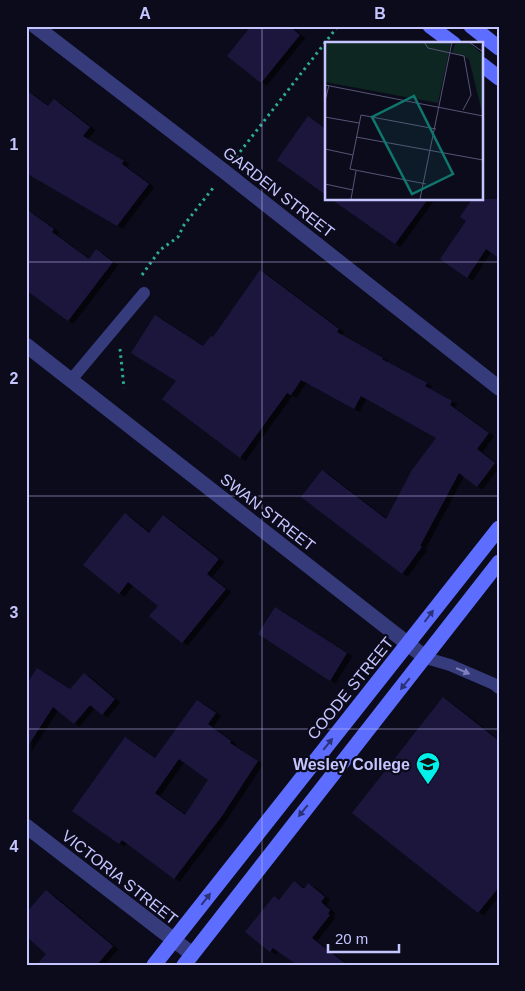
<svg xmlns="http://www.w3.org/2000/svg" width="525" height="991" font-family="Arial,sans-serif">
<defs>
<filter id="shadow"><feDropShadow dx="5.5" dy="3" stdDeviation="0" flood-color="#0009"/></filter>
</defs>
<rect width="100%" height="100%" fill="#0c0b1c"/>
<g fill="#1a173d" fill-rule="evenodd" filter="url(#shadow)">
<polygon points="251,26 289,26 300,35 261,83 227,56"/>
<polygon points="26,90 48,106 54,99 90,127 83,136 124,161 122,164 149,184 117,226 26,173"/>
<polygon points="308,116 326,129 326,195 277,160"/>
<polygon points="331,199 428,199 395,244"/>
<polygon points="472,199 499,199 499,258 486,249 467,278 440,259 466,221 460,217"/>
<polygon points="26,209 54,229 52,232 89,259 96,249 113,262 68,321 26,290"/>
<polygon points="260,270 339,329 337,332 383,358 382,359 427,383 425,386 452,401 450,405 489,433 477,449 495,463 477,487 459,473 420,546 422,547 402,574 301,497 322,470 386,519 412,470 436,438 361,396 354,409 301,380 291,395 287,393 240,458 162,399 176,381 131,353 155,315 203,346 211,336 213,337"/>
<polygon points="125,513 149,533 163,515 219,559 207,574 226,589 182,643 149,616 158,606 128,582 119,594 83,565"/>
<polygon points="275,607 347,653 330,681 258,634"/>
<polygon points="37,668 70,689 84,673 115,699 102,715 90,705 74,724 53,707 26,749 26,685"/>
<polygon points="443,697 499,741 499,887 478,913 352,813"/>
<path d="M197,700l19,13 -8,11 23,17 -1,2 28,18 -36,55 -48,63 -52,-39 -3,4 -47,-33 53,-74 30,21zM179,759l29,21 -23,35 -30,-22z"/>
<polygon points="294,881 304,889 308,883 325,897 321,902 330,910 328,914 330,915 312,938 347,965 297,965 273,948 270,952 245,932 274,896 279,900"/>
<polygon points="46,890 113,946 97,965 37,965 46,954 26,936 26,913"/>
</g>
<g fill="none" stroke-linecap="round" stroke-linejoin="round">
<g stroke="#2bad95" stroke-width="3" stroke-dasharray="2.5 4" stroke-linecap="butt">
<polyline points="236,157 338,26"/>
<polyline points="142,275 160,250 178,237 184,225 213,188"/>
<polyline points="120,349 124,388"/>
</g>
<g stroke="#353b7b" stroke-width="12">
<polyline points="71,380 144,293"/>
<polyline points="426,658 450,665 494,684 499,688"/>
</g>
<g stroke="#353b7b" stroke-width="15">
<polyline points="35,26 225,172 499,388"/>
<polyline points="26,345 426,658"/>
<polyline points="26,826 192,954"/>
</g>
<g stroke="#5c6dff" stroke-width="15">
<polyline points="430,26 454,44"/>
<polyline points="471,26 499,48"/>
<polyline points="481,64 499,78"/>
<polyline points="154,965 499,528"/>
<polyline points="184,965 499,562"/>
</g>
</g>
<defs><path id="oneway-solid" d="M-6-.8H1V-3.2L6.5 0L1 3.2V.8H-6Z" transform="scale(1.25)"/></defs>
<g fill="#2c3277">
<use href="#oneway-solid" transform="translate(429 616) rotate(-53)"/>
<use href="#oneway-solid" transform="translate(405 684) rotate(129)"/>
<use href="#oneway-solid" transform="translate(328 744) rotate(-51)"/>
<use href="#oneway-solid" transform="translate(303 811) rotate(129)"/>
<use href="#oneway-solid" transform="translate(206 899) rotate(-52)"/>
</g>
<use fill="#7d80bd" href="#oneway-solid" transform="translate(463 671) rotate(23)"/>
<path fill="none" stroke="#c5c6ff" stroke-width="1" stroke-opacity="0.55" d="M262,26v939M26,262h473M26,496h473M26,729h473"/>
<defs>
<g id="school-pin" transform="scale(1.25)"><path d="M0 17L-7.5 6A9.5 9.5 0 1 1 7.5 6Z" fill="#00f0ea" stroke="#0c0b1c"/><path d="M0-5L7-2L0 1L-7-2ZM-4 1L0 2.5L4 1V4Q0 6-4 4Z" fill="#111"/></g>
</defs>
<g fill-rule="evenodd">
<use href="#school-pin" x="428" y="764"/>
</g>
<g text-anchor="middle" stroke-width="4.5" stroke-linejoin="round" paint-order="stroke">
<g font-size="16" fill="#c5c6ff" stroke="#0c0b1c">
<text transform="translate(279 192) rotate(38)" y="6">GARDEN STREET</text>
<text transform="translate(268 512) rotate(38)" y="6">SWAN STREET</text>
<text transform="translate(350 688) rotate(-51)" y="6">COODE STREET</text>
<text transform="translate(120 877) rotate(38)" y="6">VICTORIA STREET</text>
</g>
<g font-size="16" font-weight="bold" fill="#c5c6ff" stroke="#0c0b1c" text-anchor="end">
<text x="410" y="770">Wesley College</text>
</g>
</g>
<g transform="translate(325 42)">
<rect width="158" height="158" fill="#0c0b1c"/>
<path d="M0,0h126l-13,61 -113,-21zM130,2h16l11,10v58l-13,-53 -17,-7z" fill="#0e2622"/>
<path fill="none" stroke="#565677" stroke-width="1" d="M99,0l4,6 36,8 7,39 -8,15M144,0l14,10M0,43l158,31M0,59l4,-16M0,75l34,6M31,95l127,23M0,107l28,6M0,142l28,6M101,142l-76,-15 3,-14 8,-40 75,14M26,157l5,-28M95,157l32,-157"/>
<path fill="#0f766e" fill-opacity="0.15" stroke="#0f766e" stroke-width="2.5" d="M89,54l39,78 -41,20 -40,-77z"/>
<rect width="158" height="158" fill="none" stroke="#c5c6ff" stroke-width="2.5"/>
</g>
<rect width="525" height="991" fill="none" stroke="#0c0b1c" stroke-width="55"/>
<path d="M328 944v8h71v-8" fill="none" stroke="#c5c6ff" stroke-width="2.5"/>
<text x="335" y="944" font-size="15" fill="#c5c6ff" stroke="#0c0b1c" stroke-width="4" paint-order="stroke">20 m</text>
<rect x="28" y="28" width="470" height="936" fill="none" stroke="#c5c6ff" stroke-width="2"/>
<g font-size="16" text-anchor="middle" font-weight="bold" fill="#c5c6ff">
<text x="145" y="19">A</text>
<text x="380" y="19">B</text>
<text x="14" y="150">1</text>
<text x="14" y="384">2</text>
<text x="14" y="618">3</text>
<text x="14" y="852">4</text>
</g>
</svg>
